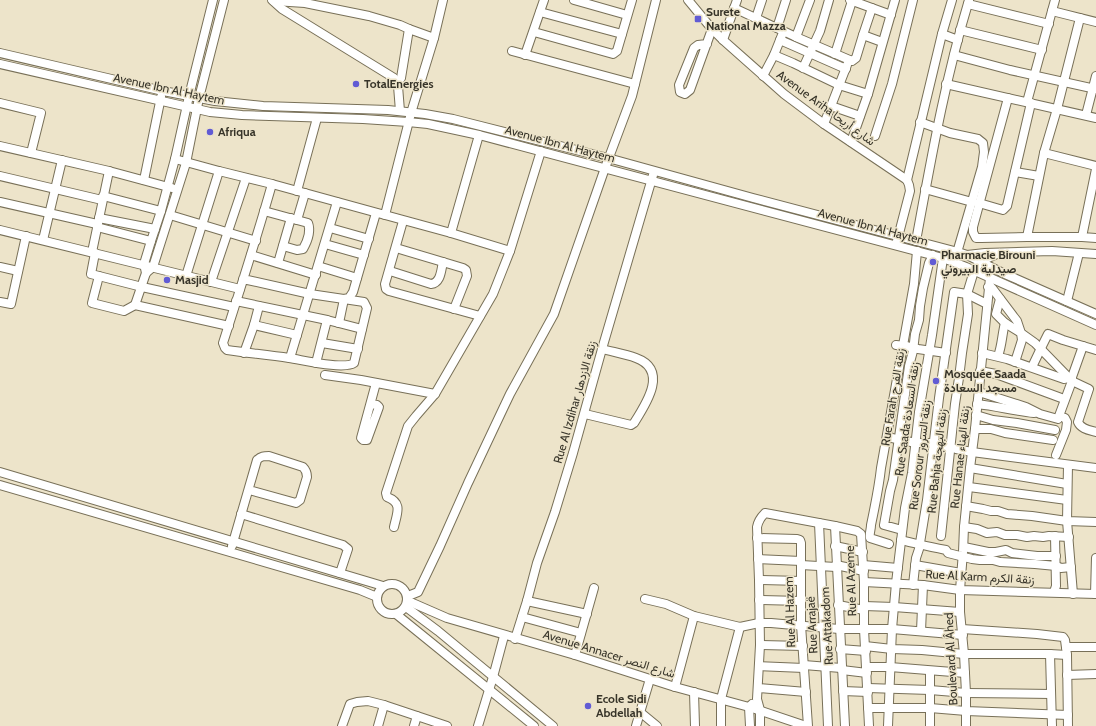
<svg xmlns="http://www.w3.org/2000/svg" width="1096" height="726" font-family="Cabin,Vazirmatn,sans-serif">
<rect width="100%" height="100%" fill="#ede4ca"/>
<g fill="none" stroke-linecap="round" stroke-linejoin="round">
<g stroke="#787058" stroke-width="10">
<g id="minor">
<polyline points="224,0 199,98 186,163 153,267 146,273 135,305 229,326"/>
<polyline points="272,0 282,9 394,78 398,86 400,111"/>
<polyline points="574,0 627,15"/>
<polyline points="688,0 712,29 723,40 784,94 824,124 907,180 909,185 910,191 897,241"/>
<polyline points="850,0 891,15"/>
<polyline points="274,1 305,3 369,16 400,25 409,29 401,78 397,83"/>
<polyline points="968,4 1049,24"/>
<polyline points="734,8 796,37 852,61 856,58 863,35 872,8"/>
<polyline points="1052,11 1096,22"/>
<polyline points="540,12 622,34"/>
<polyline points="756,18 762,0"/>
<polyline points="777,28 786,0"/>
<polyline points="409,29 434,38"/>
<polyline points="960,30 1042,50"/>
<polyline points="534,32 613,54 617,51 632,0"/>
<polyline points="942,34 958,40"/>
<polyline points="863,35 882,42"/>
<polyline points="796,37 810,0"/>
<polyline points="723,40 737,0"/>
<polyline points="780,40 846,69"/>
<polyline points="707,44 698,45 694,48 679,85 680,92 685,94 690,90 712,29"/>
<polyline points="512,51 635,84"/>
<polyline points="0,53 163,91 215,101 263,106 388,110 425,114 453,119 608,158 753,198 958,252 967,255 1005,274 1096,314"/>
<polyline points="835,54 852,1"/>
<polyline points="525,55 544,0"/>
<polyline points="774,55 793,63 839,85 868,94"/>
<polyline points="954,55 1010,70 1096,89"/>
<polyline points="0,64 210,112 242,115 363,119 408,122 428,124 479,135 943,258 966,267 1096,325"/>
<polyline points="803,68 820,31 829,0"/>
<polyline points="763,76 774,55 782,35"/>
<polyline points="946,84 1096,118"/>
<polyline points="1008,98 973,227 973,232 976,238 981,238 1027,237 1082,237"/>
<polyline points="1027,102 1055,0"/>
<polyline points="0,103 41,113 31,153"/>
<polyline points="831,106 860,116"/>
<polyline points="1086,115 1096,76"/>
<polyline points="920,122 950,133 978,139 983,143 984,152 982,167 956,256"/>
<polyline points="824,124 847,65"/>
<polyline points="875,136 892,84 913,0"/>
<polyline points="851,142 868,94 895,0"/>
<polyline points="0,146 109,171 172,188"/>
<polyline points="1044,153 1096,166"/>
<polyline points="175,159 219,171 272,184 385,215 411,113 434,38 443,0"/>
<polyline points="1096,169 1082,237 1096,238"/>
<polyline points="1015,172 1039,176"/>
<polyline points="0,176 102,200"/>
<polyline points="144,180 161,97"/>
<polyline points="907,180 942,34 952,0"/>
<polyline points="925,189 972,202"/>
<polyline points="297,191 317,118"/>
<polyline points="103,196 161,211"/>
<polyline points="0,202 97,224"/>
<polyline points="979,203 1003,210 1007,206 1031,103"/>
<path d="M264,211l44,12c3,8 -1,19 -5,26l-6,1 -14,-4"/>
<polyline points="170,215 256,241"/>
<polyline points="385,215 451,233 510,251"/>
<polyline points="99,218 155,229"/>
<polyline points="297,220 305,193"/>
<polyline points="403,221 385,284 386,289 389,291 480,316"/>
<polyline points="97,227 151,241"/>
<polyline points="330,228 369,239"/>
<path d="M0,230c80,20 160,39 240,59"/>
<polyline points="451,233 479,135"/>
<polyline points="1027,237 1044,153 1057,109 1080,18"/>
<polyline points="43,240 62,160"/>
<path d="M916,241c15,-81 29,-162 53,-241"/>
<polyline points="325,244 364,255"/>
<polyline points="396,248 463,268 466,270 467,276 454,309"/>
<polyline points="92,252 109,171"/>
<polyline points="95,253 91,274 142,287 234,307"/>
<polyline points="251,255 316,275"/>
<polyline points="967,255 985,253 1052,251 1096,254"/>
<polyline points="278,263 291,218"/>
<polyline points="318,266 357,278"/>
<polyline points="0,267 18,271"/>
<path d="M390,271l41,13c10,-1 10,-14 12,-22"/>
<polyline points="146,273 144,264 151,241 161,211 175,159 189,96 213,0"/>
<polyline points="99,276 92,303 124,311 135,305"/>
<polyline points="186,276 219,171"/>
<path d="M243,279l67,15 54,8 3,6 -13,55c-10,7 -51,-3 -65,-5 -20,-3 -41,-5 -62,-8l-2,-2 -2,-5c17,-53 34,-106 49,-159"/>
<polyline points="211,282 246,178"/>
<path d="M988,287l2,-1 2,2 25,33 4,12 14,10 37,38 17,8 -11,33c3,7 11,8 18,10"/>
<polyline points="344,299 349,298 353,292 376,213"/>
<polyline points="1000,299 996,314 1005,323 1021,333 1022,340 1015,362"/>
<polyline points="236,301 327,320 362,329"/>
<polyline points="1067,301 1079,253"/>
<polyline points="0,302 11,304 26,236"/>
<polyline points="339,323 344,299"/>
<polyline points="254,325 297,335"/>
<polyline points="322,343 358,349"/>
<polyline points="896,345 906,346 918,349 946,353"/>
<polyline points="244,353 254,325 259,306"/>
<polyline points="982,353 1007,359 1064,379 1068,378"/>
<path d="M998,356c4,-10 4,-22 7,-33"/>
<polyline points="290,358 337,202"/>
<polyline points="316,363 327,320"/>
<polyline points="1032,367 1042,346 1048,334 1063,340 1096,350"/>
<polyline points="980,371 996,374 1064,399"/>
<polyline points="325,375 361,380 435,394"/>
<polyline points="979,392 1026,407 1040,414 1058,419"/>
<polyline points="371,404 377,405 379,407 367,440 363,440 361,438 376,383"/>
<path d="M977,404c19,2 38,7 57,9"/>
<path d="M585,414l46,11 3,-2c12,-19 35,-53 2,-65 -11,-4 -23,-6 -34,-9"/>
<polyline points="976,415 993,420 1017,423 1055,430"/>
<polyline points="975,429 991,429 1005,433 1053,440"/>
<polyline points="887,437 916,443 934,443 956,449 972,452 1096,468"/>
<polyline points="1056,455 1066,430 1067,422 1065,418 1059,416 1072,381 1072,377 1083,346"/>
<polyline points="1068,465 1067,521 1073,594"/>
<polyline points="970,468 1067,484"/>
<polyline points="0,472 383,586"/>
<polyline points="0,485 360,590 377,597"/>
<polyline points="969,487 1067,500"/>
<polyline points="966,506 983,509 991,511 998,511 1007,514 1032,516 1067,521 1096,522"/>
<polyline points="241,514 343,545 348,549 340,573"/>
<polyline points="819,523 828,726"/>
<polyline points="835,526 845,726"/>
<path d="M394,527c3,-14 9,-24 -7,-30l-1,-4 22,-67 8,-10 19,-22 58,-100 17,-43 31,-100"/>
<polyline points="964,527 977,529 987,533 997,532 1005,535 1017,535 1027,537 1034,536 1043,537 1049,536 1069,537"/>
<polyline points="902,530 884,525 890,491 893,480 909,366 913,351 915,334 919,320 920,306 923,288 929,263 933,255"/>
<polyline points="941,536 955,404 959,378 962,353 968,314 967,294 974,271 980,262 999,253"/>
<polyline points="757,538 797,539 800,540 801,543 801,625 808,726"/>
<path d="M901,540c15,4 30,7 45,10l2,3 24,6 8,1h13l7,2 35,2 21,2 5,2 10,-1"/>
<path d="M889,544l-19,-6c-1,-5 1,-8 1,-13 4,-19 8,-38 10,-57l33,-184 3,-33"/>
<path d="M232,546l25,-86c4,-4 7,-4 12,-4l34,11c3,3 4,5 4,10l-7,23 -4,3 -47,-13"/>
<polyline points="835,546 863,552"/>
<polyline points="964,547 988,552 996,552 1006,550 1012,553 1037,556 1056,556"/>
<polyline points="758,559 801,561"/>
<polyline points="801,565 836,567"/>
<polyline points="836,565 864,571"/>
<polyline points="863,565 898,568"/>
<polyline points="915,565 961,573"/>
<polyline points="759,580 801,581"/>
<polyline points="864,582 923,585 960,590 1096,594"/>
<circle cx="392" cy="599" r="15"/>
<polyline points="913,585 916,558 919,549 927,500 939,398 954,292 967,294 987,304"/>
<polyline points="1054,592 1056,586 1055,536"/>
<polyline points="1095,594 1096,558"/>
<polyline points="408,596 418,592 440,546 468,483 510,394 554,314 605,168 632,96 656,0"/>
<polyline points="645,599 666,604 694,616 740,627 759,623 771,623 839,629 892,629 963,635"/>
<polyline points="759,600 801,601"/>
<polyline points="408,601 447,618 575,655 675,687 749,707 806,726"/>
<polyline points="527,601 587,614"/>
<polyline points="838,605 864,610"/>
<polyline points="864,606 894,607 960,612"/>
<polyline points="406,607 438,631 553,726"/>
<polyline points="396,614 534,726"/>
<polyline points="522,617 581,633"/>
<polyline points="962,629 1037,634 1063,637 1065,640 1067,655 1068,726"/>
<polyline points="921,631 923,585"/>
<polyline points="515,639 527,601 537,563 555,512 573,453 602,349 653,175"/>
<polyline points="760,645 803,646"/>
<polyline points="865,646 892,649 922,650 964,654 1050,654 1067,655"/>
<polyline points="1066,647 1096,647"/>
<polyline points="840,649 866,651"/>
<polyline points="1050,654 1052,726"/>
<polyline points="575,655 594,588"/>
<polyline points="804,665 841,668"/>
<polyline points="759,666 804,668"/>
<polyline points="866,667 890,667 965,673"/>
<polyline points="842,670 867,673"/>
<polyline points="1067,675 1096,674"/>
<polyline points="675,687 694,616"/>
<polyline points="758,688 806,692"/>
<polyline points="868,688 930,690 966,693"/>
<polyline points="843,691 868,692"/>
<polyline points="694,692 695,726"/>
<polyline points="966,693 1051,694"/>
<polyline points="868,708 930,708 966,711 1068,715"/>
<polyline points="640,712 657,726"/>
<polyline points="342,726 350,704 357,702 368,701 384,705 447,726"/>
<polyline points="378,726 384,705"/>
<polyline points="414,726 417,716"/>
<polyline points="478,726 493,677 504,636"/>
<polyline points="636,726 650,679"/>
<polyline points="721,726 721,699 740,627"/>
<polyline points="750,726 749,707 752,704"/>
<path d="M760,726v-16l-3,-11 3,-54 -1,-65 -2,-53c1,-6 3,-9 8,-14l70,13 22,5 4,3 3,48v47l5,97"/>
<polyline points="888,726 892,629 896,583 905,508 912,473 919,412 932,335 943,258"/>
<polyline points="930,726 930,671"/>
<polyline points="966,726 966,693 964,654 960,612 960,590 963,552 964,527 970,468 975,429 990,278"/>
</g>
</g>
<use href="#minor" stroke="#fff" stroke-width="8"/>
</g>
<g fill="#615bd4" stroke="#ede4ca" stroke-width="1.5">
<rect x="694" y="15" width="8" height="8" rx="2"/>
<circle cx="356" cy="84" r="4"/>
<circle cx="210" cy="132" r="4"/>
<circle cx="933" cy="262" r="4"/>
<circle cx="167" cy="280" r="4"/>
<circle cx="936" cy="381" r="4"/>
<circle cx="588" cy="706" r="4"/>
</g>
<g text-anchor="middle" stroke-width="3" stroke-linejoin="round" paint-order="stroke">
<g font-size="12" font-weight="bold" fill="#373429" stroke="#ede4ca" text-anchor="start">
<text x="706" y="16">Surete<tspan x="706" dy="14">National Mazza</tspan></text>
<text x="364" y="88">TotalEnergies</text>
<text x="218" y="136">Afriqua</text>
<text x="941" y="259">Pharmacie Birouni<tspan x="941" dy="14">صيدلية البيروني</tspan></text>
<text x="175" y="284">Masjid</text>
<text x="944" y="378">Mosquée Saada<tspan x="944" dy="14">مسجد السعادة</tspan></text>
<text x="596" y="703">Ecole Sidi<tspan x="596" dy="14">Abdellah</tspan></text>
</g>
<g font-size="12" fill="#373429" stroke="#ede4ca">
<text transform="translate(169 89) rotate(12)" y="4">Avenue Ibn Al Haytem</text>
<text transform="translate(826 108) rotate(36)" y="4">Avenue Ariha شارع أريحا</text>
<text transform="translate(560 144) rotate(15)" y="4">Avenue Ibn Al Haytem</text>
<text transform="translate(873 227) rotate(15)" y="4">Avenue Ibn Al Haytem</text>
<text transform="translate(893 397) rotate(-81)" y="4">Rue Farah زنقة الفرح</text>
<text transform="translate(575 402) rotate(-74)" y="4">Rue Al Izdihar زنقة الازدهار</text>
<text transform="translate(907 419) rotate(-82)" y="4">Rue Saada زنقة السعادة</text>
<text transform="translate(920 455) rotate(-83)" y="4">Rue Sorour زنقة السرور</text>
<text transform="translate(960 457) rotate(-84)" y="4">Rue Hanae زنقة الهناء</text>
<text transform="translate(937 461) rotate(-84)" y="4">Rue Bahja زنقة البهجة</text>
<text transform="translate(980 577) rotate(3)" y="4">Rue Al Karm زنقة الكرم</text>
<text transform="translate(851 581) rotate(-92)" y="4">Rue Al Azeme</text>
<text transform="translate(790 612) rotate(-92)" y="4">Rue Al Hazem</text>
<text transform="translate(812 625) rotate(-93)" y="4">Rue Arrajaë</text>
<text transform="translate(827 626) rotate(-93)" y="4">Rue Attakadom</text>
<text transform="translate(609 654) rotate(17)" y="4">Avenue Annacer شارع النصر</text>
<text transform="translate(951 659) rotate(-93)" y="4">Boulevard Al Âhed</text>
</g>
</g>
</svg>
